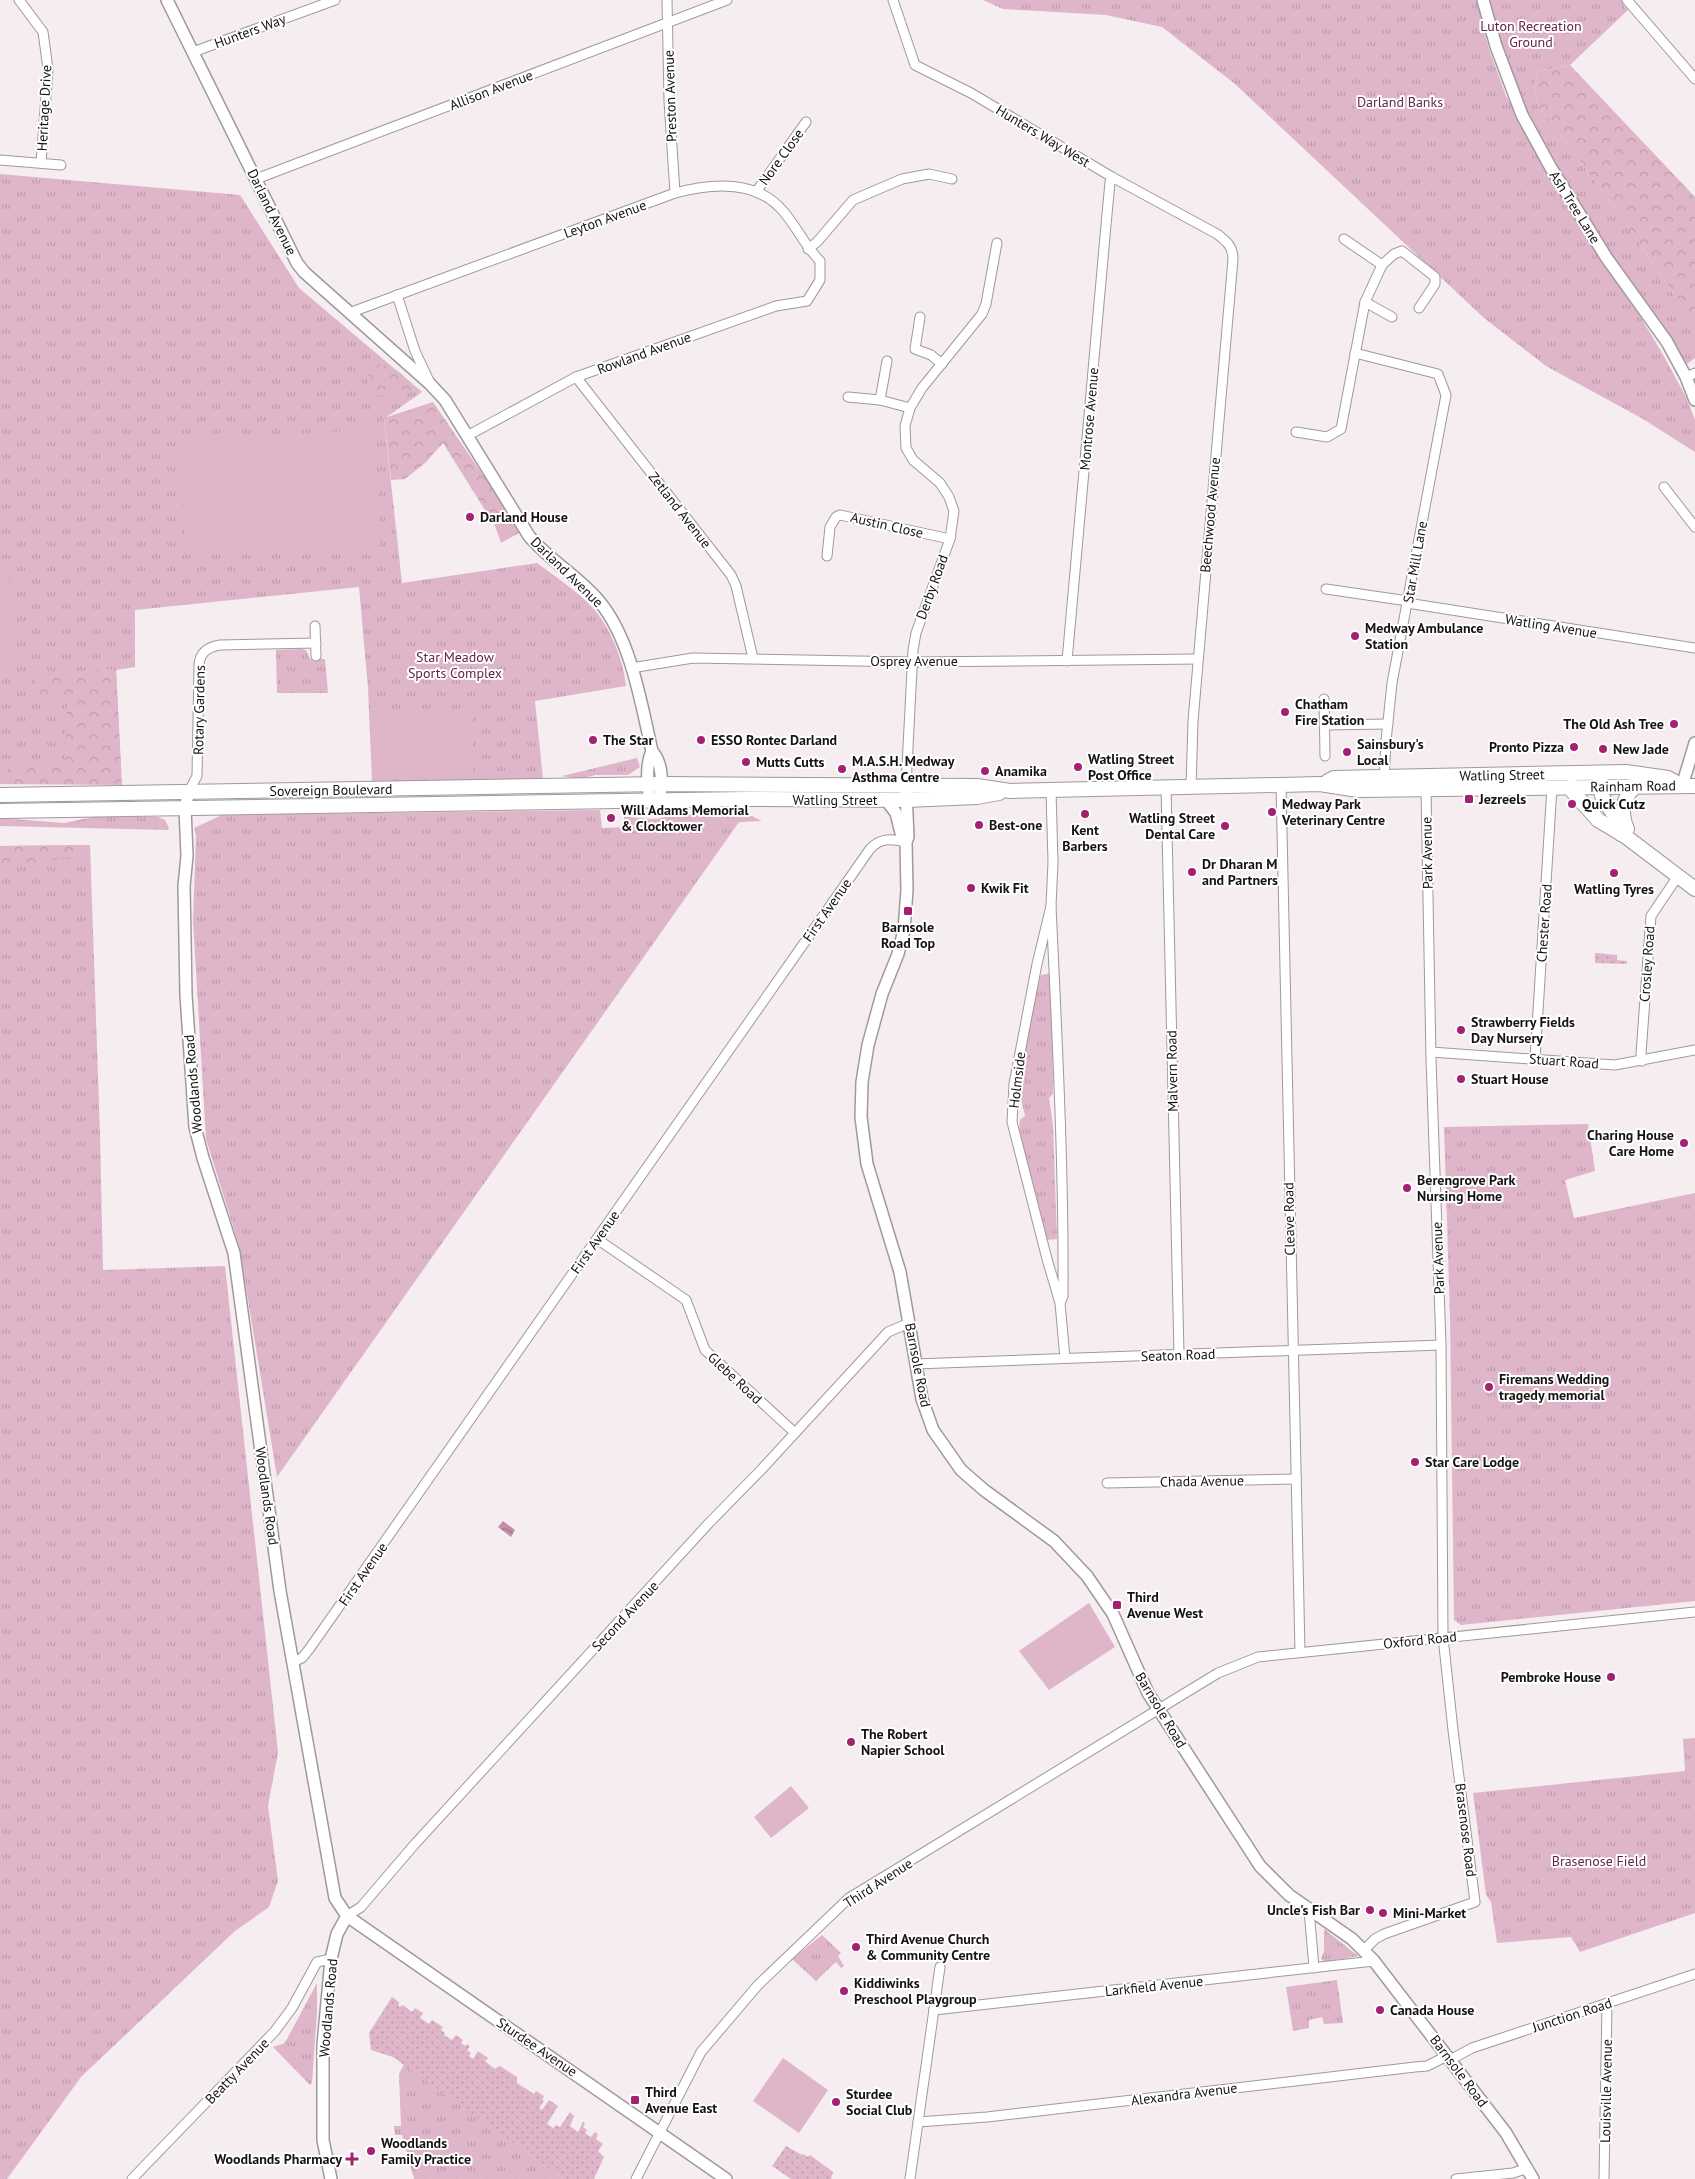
<svg xmlns="http://www.w3.org/2000/svg" width="1695" height="2179" font-family="'PT Sans',sans-serif">
<defs>
<pattern id="grass-tufts" width="24" height="20" patternUnits="userSpaceOnUse" patternTransform="scale(1.25)"><rect width="24" height="20" fill="#dfb5c9"/><path d="M3 7l-1-3M5 7V3M7 7l1-3M15 17l-1-3M17 17v-4M19 17l1-3" fill="none" stroke="#be9bac"/></pattern>
<pattern id="forest-crowns" width="20" height="18" patternUnits="userSpaceOnUse" patternTransform="scale(1.25)"><rect width="20" height="18" fill="#dfb5c9"/><path d="M2 6a3 3 0 1 1 6 0M12 15a3 3 0 1 1 6 0" fill="none" stroke="#be9bac"/></pattern>
<pattern id="garden-dots" width="8" height="8" patternUnits="userSpaceOnUse" patternTransform="scale(1.25)"><rect width="8" height="8" fill="#dfb5c9"/><path d="M2 2h.1M6 6h.1" fill="none" stroke="#be9bac" stroke-width="1.8" stroke-linecap="round"/></pattern>
<pattern id="water-waves" width="16" height="10" patternUnits="userSpaceOnUse" patternTransform="scale(1.25)"><rect width="16" height="10" fill="#c48da8"/><path d="M0 5q4-4 8 0t8 0" fill="none" stroke="#9e7288"/></pattern>
</defs>
<rect width="100%" height="100%" fill="#f5edf0"/>
<g fill="url(#grass-tufts)">
<polygon points="983,0 1477,0 1488,46 1506,96 1661,351 1686,397 1695,420 1695,452 1643,419 1546,366 1484,318 1235,84 1162,27 1106,15 1003,9"/>
<polygon points="1488,0 1629,0 1623,5 1628,10 1570,65 1538,71 1534,85 1538,105 1620,215 1695,325 1695,358 1687,364 1551,168 1522,115"/>
<path d="M0,174l240,21 59,93 123,104 -38,27 18,164 135,-20c16,12 34,24 49,38 22,20 37,56 40,85l-91,15 8,78 -171,3 -4,-94 -9,-101 -224,23v57l-19,3 5,99 -113,-3v13l-8,-1z"/>
<polygon points="302,649 306,650 310,659 325,659 328,693 277,693 276,650"/>
<polygon points="637,758 640,767 628,775 596,775 579,779 562,776"/>
<polygon points="600,810 602,828 739,822 277,1477 239,1245 206,1139 193,921 196,836 194,828 222,815"/>
<polygon points="93,817 158,817 165,820 169,828 168,830 0,826 0,818 64,823"/>
<polygon points="90,845 100,1134 103,1270 225,1266 278,1752 268,1806 278,1881 269,1907 235,1931 81,2077 7,2179 0,2179 0,846"/>
<path d="M1052,973l1,121 -4,4 4,27 4,114 -10,1 -28,-110 1,-10 5,-4c-1,-8 -5,-16 -5,-23 2,-36 11,-83 21,-118z"/>
<polygon points="1588,1124 1595,1171 1565,1180 1574,1218 1695,1193 1695,1601 1461,1625 1454,1620 1450,1317 1444,1127"/>
<polygon points="1695,1738 1695,1913 1580,1952 1571,1937 1497,1943 1491,1902 1486,1895 1473,1793 1685,1771 1683,1739"/>
<polygon points="1324,1929 1358,1956 1325,1962 1321,1959 1324,1951"/>
<polygon points="822,1935 841,1953 838,1956 844,1966 841,1968 836,1962 816,1981 792,1959"/>
<polygon points="1337,1980 1343,2023 1324,2024 1322,2017 1309,2020 1309,2028 1293,2031 1286,1987"/>
<polygon points="317,1983 317,2011 312,2083 310,2085 273,2047 283,2044 287,2039"/>
<polygon points="404,2064 563,2179 414,2179 402,2135 395,2135 394,2126 401,2126 399,2074"/>
</g>
<g fill="url(#forest-crowns)">
<polygon points="1570,65 1695,197 1695,325 1620,215 1538,105 1534,85 1538,71"/>
<polygon points="380,364 398,371 419,390 402,395 365,395 369,370"/>
<polygon points="433,402 500,500 519,533 501,543 495,526 443,443 425,463 405,479 391,480 384,418"/>
<polygon points="116,669 122,785 0,784 0,778 8,778 8,766 65,765 67,700 36,701 35,674"/>
<path d="M672,814h75l15,7 -138,7v-11c20,0 29,6 48,-3z"/>
<polygon points="90,845 90,854 0,868 0,846"/>
</g>
<g fill="url(#garden-dots)">
<polygon points="1595,953 1617,955 1617,960 1627,961 1627,964 1595,963"/>
<polygon points="392,1997 399,2002 399,2007 403,2005 412,2012 415,2008 423,2013 420,2018 429,2024 432,2020 443,2027 441,2030 445,2033 444,2035 452,2040 456,2035 463,2040 461,2043 465,2046 467,2044 470,2046 467,2050 471,2053 469,2056 473,2059 478,2051 488,2058 485,2061 495,2069 500,2066 517,2077 517,2083 534,2094 536,2091 544,2096 542,2100 544,2101 539,2108 542,2110 549,2100 558,2106 547,2124 553,2128 556,2125 560,2127 570,2112 574,2116 570,2126 578,2132 583,2122 585,2123 583,2127 587,2130 585,2133 591,2137 595,2132 598,2134 596,2139 603,2144 598,2151 604,2157 594,2179 563,2179 393,2057 371,2050 369,2033"/>
<polygon points="786,2146 802,2155 803,2154 808,2157 810,2155 833,2172 831,2179 791,2179 772,2166"/>
</g>
<g fill="#dfb5c9">
<polygon points="375,429 381,545 185,554 180,441"/>
<polygon points="0,570 9,570 13,663 0,664"/>
<polygon points="472,711 473,774 377,777 375,713"/>
<polygon points="1089,1603 1115,1647 1049,1690 1019,1651"/>
<polygon points="791,1786 809,1808 771,1838 754,1817"/>
<polygon points="783,2058 828,2090 799,2133 753,2101"/>
</g>
<polygon fill="url(#water-waves)" points="503,1521 515,1530 511,1537 498,1527"/>
<g fill="none" stroke-linecap="round" stroke-linejoin="round">
<g stroke="#a0999c" stroke-width="11">
<g id="minor">
<polyline points="19,0 43,32 48,69 41,163"/>
<polyline points="667,0 669,101 675,193"/>
<path d="M893,0l22,65 56,28 141,84 105,57c9,7 16,12 16,25l-40,462 -2,66"/>
<polyline points="1627,0 1695,79"/>
<polyline points="193,52 335,0"/>
<polyline points="0,160 61,165"/>
<polyline points="256,179 727,0"/>
<polyline points="756,192 806,122"/>
<polyline points="1344,239 1382,265"/>
<polyline points="808,249 817,242 853,200 902,179 929,174 952,179"/>
<polyline points="397,295 415,351 429,381"/>
<polyline points="1365,302 1392,317"/>
<path d="M349,313l326,-120c37,-10 81,-14 108,18 14,16 22,35 37,50v19l-13,21 -31,5 -200,71 -109,59"/>
<polyline points="920,317 915,349 931,355 942,364"/>
<polyline points="1355,353 1438,374 1446,395 1392,683 1386,741 1384,782"/>
<polyline points="887,361 880,400 910,408"/>
<polyline points="576,377 731,575 736,586 753,658"/>
<polyline points="1686,377 1695,373"/>
<polyline points="848,397 880,400"/>
<polyline points="1296,432 1327,437 1341,429 1365,302 1382,265 1394,254 1402,251 1435,277 1435,284 1419,308"/>
<polyline points="1664,487 1695,527"/>
<polyline points="827,556 830,527 836,517 840,515 950,539"/>
<polyline points="1326,589 1408,601"/>
<polyline points="1407,603 1695,648"/>
<polyline points="315,626 316,656"/>
<polyline points="1067,661 1106,225 1110,182 1112,177"/>
<polyline points="631,668 693,658 912,662 1198,659"/>
<polyline points="1324,699 1325,756"/>
<polyline points="1324,725 1388,724"/>
<polyline points="1281,785 1300,1652"/>
<polyline points="906,786 913,650 916,633 950,539 954,511 949,497 940,483 913,460 906,448 905,426 910,408 922,388 982,314 986,304 997,243"/>
<polyline points="1166,788 1179,1354"/>
<path d="M189,791l8,-15 2,-111c1,-13 9,-18 21,-20l96,-2"/>
<polyline points="1051,906 1053,862 1051,791"/>
<polyline points="1431,1052 1615,1065 1695,1050"/>
<polyline points="1535,1059 1552,787"/>
<polyline points="1642,1061 1641,1054 1651,916 1678,876"/>
<polyline points="597,1239 686,1300 705,1350 795,1433"/>
<path d="M1060,1303l-13,-44 -35,-137 2,-38 23,-120 14,-58c6,130 13,260 12,390l-3,7 5,55"/>
<polyline points="915,1364 1441,1345"/>
<polyline points="1107,1483 1296,1479"/>
<path d="M293,1662l9,-4 8,-10 560,-799c11,-12 22,-10 36,-7"/>
<polyline points="1309,1910 1314,1968"/>
<polyline points="347,1916 361,1907 414,1845 709,1523 761,1470 888,1332 909,1323"/>
<polyline points="1364,1950 1375,1939 1384,1934 1475,1902 1453,1730 1443,1637 1441,1345 1431,1059 1426,789"/>
<polyline points="934,2010 1374,1961"/>
<polyline points="1450,2060 1472,2048 1695,1974"/>
<polyline points="918,2122 987,2117 1415,2067 1427,2066 1447,2056"/>
<polyline points="132,2179 275,2031 292,2008 317,1962 331,1959"/>
<polyline points="636,2179 701,2052 758,1985 849,1898 1218,1673 1258,1657 1695,1612"/>
<polyline points="910,2179 940,1967"/>
<polyline points="1456,2179 1513,2173 1528,2168"/>
<polyline points="1604,2179 1607,2003"/>
</g>
</g>
<g stroke="#a0999c" stroke-width="14">
<g id="tertiary">
<path d="M167,0l130,263 7,9 126,112 15,16 84,136c21,25 49,40 70,65 32,38 42,102 53,150 12,14 10,33 7,51"/>
<polyline points="1483,0 1496,46 1522,115 1551,168 1606,257 1667,342 1686,377 1695,400"/>
<polyline points="1682,786 1695,743"/>
<polyline points="189,791 185,808 187,856 184,886 186,995 195,1127 203,1158 234,1253 280,1591 335,1898 347,1916 726,2179"/>
<polyline points="906,793 908,837 906,842 907,890 904,930 898,954 882,994 868,1045 862,1082 861,1117 867,1164 900,1272 922,1399 933,1430 961,1470 984,1490 1054,1541 1087,1576 1113,1614 1148,1693 1260,1866 1289,1895 1352,1939 1374,1961 1506,2133 1533,2179"/>
<polyline points="886,800 896,813 902,837"/>
<path d="M650,801c-2,-15 -5,-35 2,-50"/>
<polyline points="331,2179 323,2140 323,2045 331,1959 337,1934 347,1916"/>
</g>
</g>
<g stroke="#a0999c" stroke-width="16">
<g id="primary">
<path d="M1600,778c0,6 0,15 3,20 7,11 17,23 18,36"/>
<polyline points="1328,781 1334,778 1626,772 1668,778 1682,786"/>
<polyline points="1572,786 1573,792 1598,820 1625,836 1695,889"/>
<polyline points="0,795 662,784 977,786 1010,791 1320,784 1358,790 1695,786"/>
<polyline points="0,811 745,799 906,800 977,797 999,793"/>
<path d="M1627,829c-7,-16 -5,-31 8,-42"/>
</g>
</g>
<use href="#minor" stroke="#fff" stroke-width="9"/>
<use href="#tertiary" stroke="#fff" stroke-width="11"/>
<use href="#primary" stroke="#fff" stroke-width="14"/>
</g>
<g fill="#a32171" stroke="#fff" stroke-width="2">
<circle cx="470" cy="517" r="5"/>
<circle cx="1355" cy="636" r="5"/>
<circle cx="1285" cy="712" r="5"/>
<circle cx="1674" cy="724" r="5"/>
<circle cx="593" cy="740" r="5"/>
<circle cx="701" cy="740" r="5"/>
<circle cx="1574" cy="747" r="5"/>
<circle cx="1603" cy="749" r="5"/>
<circle cx="1347" cy="752" r="5"/>
<circle cx="746" cy="762" r="5"/>
<circle cx="1078" cy="767" r="5"/>
<circle cx="842" cy="769" r="5"/>
<circle cx="985" cy="771" r="5"/>
<rect x="1464" y="794" width="10" height="10" rx="2.5"/>
<circle cx="1572" cy="804" r="5"/>
<circle cx="1272" cy="812" r="5"/>
<circle cx="1085" cy="814" r="5"/>
<circle cx="611" cy="818" r="5"/>
<circle cx="979" cy="825" r="5"/>
<circle cx="1225" cy="826" r="5"/>
<circle cx="1192" cy="872" r="5"/>
<circle cx="1614" cy="873" r="5"/>
<circle cx="971" cy="888" r="5"/>
<rect x="903" y="906" width="10" height="10" rx="2.5"/>
<circle cx="1461" cy="1030" r="5"/>
<circle cx="1461" cy="1079" r="5"/>
<circle cx="1684" cy="1143" r="5"/>
<circle cx="1407" cy="1188" r="5"/>
<circle cx="1489" cy="1387" r="5"/>
<circle cx="1415" cy="1462" r="5"/>
<rect x="1112" y="1600" width="10" height="10" rx="2.5"/>
<circle cx="1611" cy="1677" r="5"/>
<circle cx="851" cy="1742" r="5"/>
<circle cx="1370" cy="1910" r="5"/>
<circle cx="1383" cy="1913" r="5"/>
<circle cx="856" cy="1947" r="5"/>
<circle cx="844" cy="1991" r="5"/>
<circle cx="1380" cy="2010" r="5"/>
<rect x="630" y="2095" width="10" height="10" rx="2.5"/>
<circle cx="836" cy="2102" r="5"/>
<circle cx="371" cy="2151" r="5"/>
<path d="M349.5 2151.5h5v5h5v5h-5v5h-5v-5h-5v-5h5z"/>
</g>
<g text-anchor="middle" stroke-width="4" stroke-linejoin="round" paint-order="stroke">
<g font-size="14" fill="#67244a" stroke="#fff">
<text x="1531" y="31">Luton Recreation<tspan x="1531" dy="16">Ground</tspan></text>
<text x="1400" y="107">Darland Banks</text>
<text x="455" y="662">Star Meadow<tspan x="455" dy="16">Sports Complex</tspan></text>
<text x="1599" y="1866">Brasenose Field</text>
</g>
<g font-size="14" fill="#151214" stroke="#fff">
<text transform="translate(250 31) rotate(-20)" y="5">Hunters Way</text>
<text transform="translate(491 90) rotate(-21)" y="5">Allison Avenue</text>
<text transform="translate(670 96) rotate(-92)" y="5">Preston Avenue</text>
<text transform="translate(44 108) rotate(-87)" y="5">Heritage Drive</text>
<text transform="translate(1043 136) rotate(31)" y="5">Hunters Way West</text>
<text transform="translate(781 157) rotate(-54)" y="5">Nore Close</text>
<text transform="translate(1575 207) rotate(58)" y="5">Ash Tree Lane</text>
<text transform="translate(272 212) rotate(64)" y="5">Darland Avenue</text>
<text transform="translate(605 219) rotate(-20)" y="5">Leyton Avenue</text>
<text transform="translate(644 353) rotate(-20)" y="5">Rowland Avenue</text>
<text transform="translate(1089 419) rotate(-85)" y="5">Montrose Avenue</text>
<text transform="translate(680 510) rotate(52)" y="5">Zetland Avenue</text>
<text transform="translate(1210 515) rotate(-85)" y="5">Beechwood Avenue</text>
<text transform="translate(887 525) rotate(13)" y="5">Austin Close</text>
<text transform="translate(1415 562) rotate(-80)" y="5">Star Mill Lane</text>
<text transform="translate(567 572) rotate(44)" y="5">Darland Avenue</text>
<text transform="translate(932 587) rotate(-70)" y="5">Derby Road</text>
<text transform="translate(1551 626) rotate(9)" y="5">Watling Avenue</text>
<text x="914" y="666">Osprey Avenue</text>
<text transform="translate(199 710) rotate(-89)" y="5">Rotary Gardens</text>
<text transform="translate(1502 775) rotate(-1)" y="5">Watling Street</text>
<text transform="translate(1633 786) rotate(-1)" y="5">Rainham Road</text>
<text transform="translate(331 790) rotate(-1)" y="5">Sovereign Boulevard</text>
<text x="835" y="805">Watling Street</text>
<text transform="translate(1427 853) rotate(-91)" y="5">Park Avenue</text>
<text transform="translate(827 910) rotate(-55)" y="5">First Avenue</text>
<text transform="translate(1544 923) rotate(-86)" y="5">Chester Road</text>
<text transform="translate(1647 964) rotate(-86)" y="5">Crosley Road</text>
<text transform="translate(1564 1061) rotate(4)" y="5">Stuart Road</text>
<text transform="translate(1172 1071) rotate(-91)" y="5">Malvern Road</text>
<text transform="translate(1017 1080) rotate(-83)" y="5">Holmside</text>
<text transform="translate(193 1084) rotate(-95)" y="5">Woodlands Road</text>
<text transform="translate(1289 1219) rotate(-91)" y="5">Cleave Road</text>
<text transform="translate(595 1242) rotate(-55)" y="5">First Avenue</text>
<text transform="translate(1438 1258) rotate(-92)" y="5">Park Avenue</text>
<text transform="translate(1178 1355) rotate(-2)" y="5">Seaton Road</text>
<text transform="translate(918 1365) rotate(79)" y="5">Barnsole Road</text>
<text transform="translate(735 1378) rotate(43)" y="5">Glebe Road</text>
<text transform="translate(1202 1481) rotate(-1)" y="5">Chada Avenue</text>
<text transform="translate(267 1496) rotate(82)" y="5">Woodlands Road</text>
<text transform="translate(363 1574) rotate(-55)" y="5">First Avenue</text>
<text transform="translate(625 1616) rotate(-47)" y="5">Second Avenue</text>
<text transform="translate(1420 1640) rotate(-6)" y="5">Oxford Road</text>
<text transform="translate(1161 1710) rotate(59)" y="5">Barnsole Road</text>
<text transform="translate(1466 1830) rotate(83)" y="5">Brasenose Road</text>
<text transform="translate(878 1883) rotate(-33)" y="5">Third Avenue</text>
<text transform="translate(1154 1986) rotate(-6)" y="5">Larkfield Avenue</text>
<text transform="translate(328 2008) rotate(-85)" y="5">Woodlands Road</text>
<text transform="translate(1572 2015) rotate(-18)" y="5">Junction Road</text>
<text transform="translate(537 2047) rotate(34)" y="5">Sturdee Avenue</text>
<text transform="translate(237 2071) rotate(-46)" y="5">Beatty Avenue</text>
<text transform="translate(1459 2071) rotate(53)" y="5">Barnsole Road</text>
<text transform="translate(1606 2091) rotate(-89)" y="5">Louisville Avenue</text>
<text transform="translate(1184 2094) rotate(-7)" y="5">Alexandra Avenue</text>
</g>
<g font-size="14" font-weight="bold" fill="#151214" stroke="#fff" text-anchor="start">
<text x="480" y="522">Darland House</text>
<text x="1365" y="633">Medway Ambulance<tspan x="1365" dy="16">Station</tspan></text>
<text x="1295" y="709">Chatham<tspan x="1295" dy="16">Fire Station</tspan></text>
<text x="1664" y="729" text-anchor="end">The Old Ash Tree</text>
<text x="603" y="745">The Star</text>
<text x="711" y="745">ESSO Rontec Darland</text>
<text x="1357" y="749">Sainsbury's<tspan x="1357" dy="16">Local</tspan></text>
<text x="1564" y="752" text-anchor="end">Pronto Pizza</text>
<text x="1613" y="754">New Jade</text>
<text x="1088" y="764">Watling Street<tspan x="1088" dy="16">Post Office</tspan></text>
<text x="852" y="766">M.A.S.H. Medway<tspan x="852" dy="16">Asthma Centre</tspan></text>
<text x="756" y="767">Mutts Cutts</text>
<text x="995" y="776">Anamika</text>
<text x="1479" y="804">Jezreels</text>
<text x="1282" y="809">Medway Park<tspan x="1282" dy="16">Veterinary Centre</tspan></text>
<text x="1582" y="809">Quick Cutz</text>
<text x="621" y="815">Will Adams Memorial<tspan x="621" dy="16">&amp; Clocktower</tspan></text>
<text x="1215" y="823" text-anchor="end">Watling Street<tspan x="1215" dy="16">Dental Care</tspan></text>
<text x="989" y="830">Best-one</text>
<text x="1085" y="835" text-anchor="middle">Kent<tspan x="1085" dy="16">Barbers</tspan></text>
<text x="1202" y="869">Dr Dharan M<tspan x="1202" dy="16">and Partners</tspan></text>
<text x="981" y="893">Kwik Fit</text>
<text x="1614" y="894" text-anchor="middle">Watling Tyres</text>
<text x="908" y="932" text-anchor="middle">Barnsole<tspan x="908" dy="16">Road Top</tspan></text>
<text x="1471" y="1027">Strawberry Fields<tspan x="1471" dy="16">Day Nursery</tspan></text>
<text x="1471" y="1084">Stuart House</text>
<text x="1674" y="1140" text-anchor="end">Charing House<tspan x="1674" dy="16">Care Home</tspan></text>
<text x="1417" y="1185">Berengrove Park<tspan x="1417" dy="16">Nursing Home</tspan></text>
<text x="1499" y="1384">Firemans Wedding<tspan x="1499" dy="16">tragedy memorial</tspan></text>
<text x="1425" y="1467">Star Care Lodge</text>
<text x="1127" y="1602">Third<tspan x="1127" dy="16">Avenue West</tspan></text>
<text x="1601" y="1682" text-anchor="end">Pembroke House</text>
<text x="861" y="1739">The Robert<tspan x="861" dy="16">Napier School</tspan></text>
<text x="1360" y="1915" text-anchor="end">Uncle's Fish Bar</text>
<text x="1393" y="1918">Mini-Market</text>
<text x="866" y="1944">Third Avenue Church<tspan x="866" dy="16">&amp; Community Centre</tspan></text>
<text x="854" y="1988">Kiddiwinks<tspan x="854" dy="16">Preschool Playgroup</tspan></text>
<text x="1390" y="2015">Canada House</text>
<text x="645" y="2097">Third<tspan x="645" dy="16">Avenue East</tspan></text>
<text x="846" y="2099">Sturdee<tspan x="846" dy="16">Social Club</tspan></text>
<text x="381" y="2148">Woodlands<tspan x="381" dy="16">Family Practice</tspan></text>
<text x="342" y="2164" text-anchor="end">Woodlands Pharmacy</text>
</g>
</g>
</svg>
